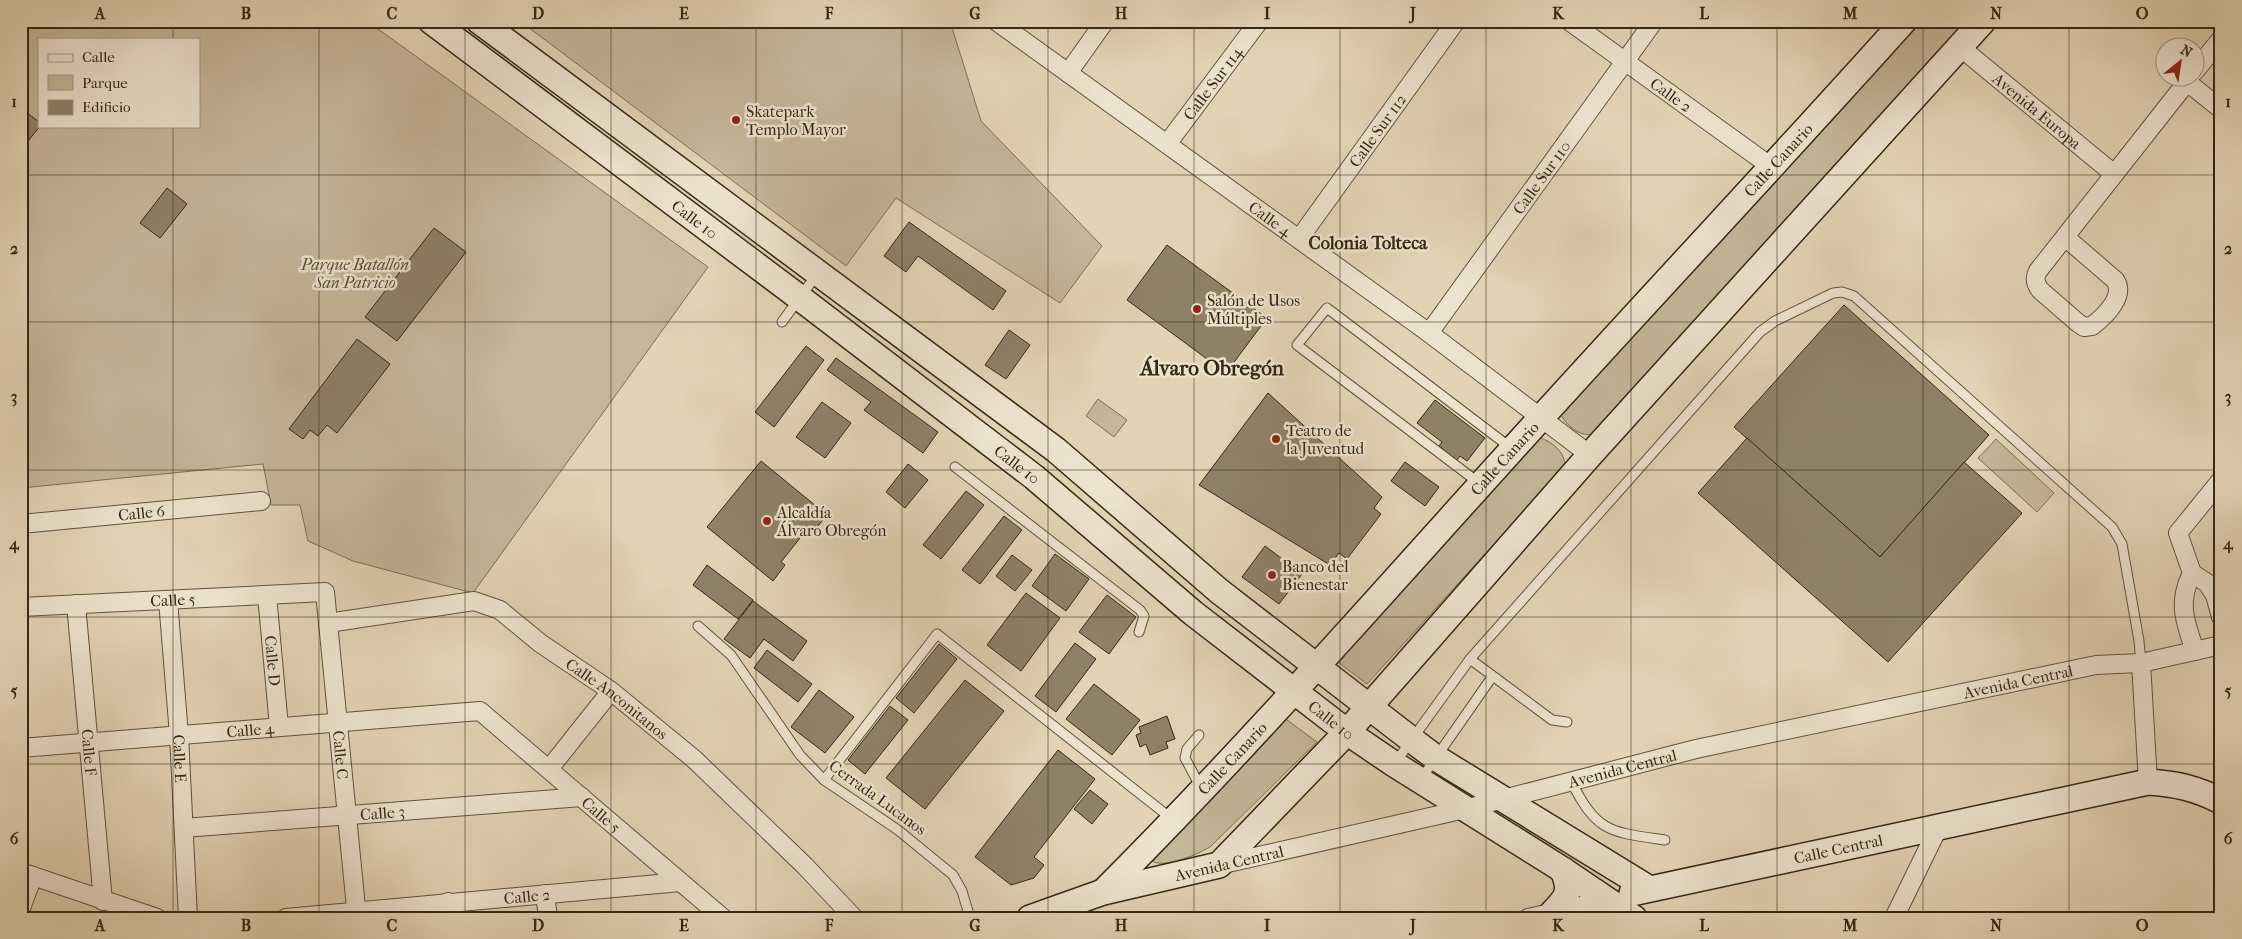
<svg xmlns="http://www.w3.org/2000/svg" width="2242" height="939" font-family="'IM FELL French Canon',serif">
<rect width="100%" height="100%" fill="#e3d3b4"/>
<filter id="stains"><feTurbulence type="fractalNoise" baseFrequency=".004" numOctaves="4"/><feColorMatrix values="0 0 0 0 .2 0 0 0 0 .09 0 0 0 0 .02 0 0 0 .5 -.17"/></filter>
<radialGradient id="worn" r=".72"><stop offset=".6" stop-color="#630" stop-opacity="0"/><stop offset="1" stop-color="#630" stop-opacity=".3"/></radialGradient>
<g fill="#c5b699" stroke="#7d6f57" fill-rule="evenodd">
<path d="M21,21h346l341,246 -235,326 -120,-32 -45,-20 -8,-36h-29l-8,-41 -242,24zM39,39h160v87h-160z"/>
<polygon points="520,21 950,21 981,121 1102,246 1060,303 896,198 846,266"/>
<path d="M1909,21h61l-375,412c-13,7 -33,-10 -36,-24z"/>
<polygon points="1098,399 1127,420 1114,437 1086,416"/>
<path d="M1537,437c13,3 30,15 27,30l-197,217 -37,-28z"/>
<polygon points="1996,439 2054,493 2037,512 1978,458"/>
<path d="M1279,714l38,28 -107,105c-11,7 -46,22 -58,14l-2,-3z"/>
</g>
<g fill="#8f8168" stroke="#352815">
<polygon points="22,109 39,122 40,126 21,150"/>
<polygon points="167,188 187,204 160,238 140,223"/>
<polygon points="909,222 1006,291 993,310 918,256 906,272 884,256"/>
<polygon points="434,228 466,252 397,341 365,317"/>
<polygon points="1167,245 1267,318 1226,373 1127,300"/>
<polygon points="1844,305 1989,435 1880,557 1734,427"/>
<polygon points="1009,330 1030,345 1006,379 985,365"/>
<polygon points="357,339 390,364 337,433 327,425 318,436 310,430 303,439 289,429"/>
<polygon points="806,346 824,360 774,427 755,412"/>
<polygon points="836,358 938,432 923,453 864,410 871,402 827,370"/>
<polygon points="1268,393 1382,497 1374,508 1381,514 1347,559 1339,553 1330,565 1199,485"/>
<polygon points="1435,400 1485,438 1467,461 1460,456 1457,460 1439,446 1442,442 1417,423"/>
<polygon points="822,402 851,423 825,458 796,437"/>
<polygon points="1747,438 1880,557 1964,462 2022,513 1888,662 1698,493"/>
<polygon points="761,461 827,515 813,532 808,528 781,562 785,565 773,581 707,527"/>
<polygon points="1405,462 1439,487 1425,506 1391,481"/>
<polygon points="908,464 928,480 905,508 886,492"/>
<polygon points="966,491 984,505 941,559 923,545"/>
<polygon points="1004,516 1022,530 980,584 962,570"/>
<polygon points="1265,546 1302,574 1279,604 1242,577"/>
<polygon points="1055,554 1089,579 1066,611 1032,586"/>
<polygon points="1012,555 1032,570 1015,591 996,576"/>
<polygon points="707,565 753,600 738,619 693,585"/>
<polygon points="1026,593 1060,618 1021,671 987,645"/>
<polygon points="1107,595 1136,617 1109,654 1079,632"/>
<polygon points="753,601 807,641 793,661 764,639 750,658 724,639"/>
<polygon points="1075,643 1096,659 1056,712 1035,696"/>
<polygon points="939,644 957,659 914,713 896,698"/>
<polygon points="767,650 812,684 798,702 754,668"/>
<polygon points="965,680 1004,711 925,809 886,778"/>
<polygon points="1094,684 1140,720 1112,755 1066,719"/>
<polygon points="819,690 854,717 825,753 791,727"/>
<polygon points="890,706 908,720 865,774 848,760"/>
<polygon points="1167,716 1175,739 1166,742 1168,748 1150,755 1146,744 1140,747 1136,735 1141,733 1139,727"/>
<polygon points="1058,750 1095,779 1034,857 1044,865 1034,878 1011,885 975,857"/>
<polygon points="1090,790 1108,804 1092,824 1074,809"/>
</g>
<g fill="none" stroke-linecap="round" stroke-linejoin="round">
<g stroke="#60533d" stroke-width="11">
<g id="lane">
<polyline points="782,322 817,274"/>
<polyline points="955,467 1140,610 1144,616 1139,632"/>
<polyline points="1479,483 1297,345 1327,308 1511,448"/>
<polyline points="698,626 731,655 800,755 824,780 898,830 953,875 962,891 970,918"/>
<polyline points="1470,659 1552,720 1567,722"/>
<polyline points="1199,735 1187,749 1185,758 1201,788"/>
<polyline points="1395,763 1470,659 1760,332 1775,321 1833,293 1842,292 1854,296 2112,527 2122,544 2139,641 2141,663"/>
<polyline points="1421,779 1492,677"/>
<polyline points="824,780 937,634 1172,819"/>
<path d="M1571,781c26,52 39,51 94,59"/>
</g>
</g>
<g stroke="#60533d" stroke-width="20">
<g id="street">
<path id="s1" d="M996,21l433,312 161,122"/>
<path id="s2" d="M1569,21l204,147"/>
<path id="s3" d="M1960,47l154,127"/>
<polyline points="2194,72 2221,39"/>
<polyline points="1068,73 1105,21"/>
<polyline points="2187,82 2221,109"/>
<path id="s4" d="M1167,144l92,-123"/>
<path d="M2065,237l50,43c11,16 -10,36 -23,46l-8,1 -6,-4 -38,-33c-5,-7 -6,-12 -2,-19l152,-193"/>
<path id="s5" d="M1299,239l157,-218"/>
<path id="s6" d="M1429,333l225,-312"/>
<polyline points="2221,480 2178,533 2192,573 2207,583 2215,595 2221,617"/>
<path id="s7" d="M21,524l240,-23"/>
<path d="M2192,573c-15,30 -7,48 3,78"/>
<path id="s8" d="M267,595l12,132"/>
<path id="s9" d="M168,600l11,135 9,183"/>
<path id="s10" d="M76,604l27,297"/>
<path id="s11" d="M21,607l304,-15 32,326"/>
<path id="s12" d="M328,623l146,-22 26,9 40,33 71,48 83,68 111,107 49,52"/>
<polyline points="2141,663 2148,782"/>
<path id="s13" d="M21,748l459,-37 243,207"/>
<polyline points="549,769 611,691"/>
<path id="s14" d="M184,828l398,-31"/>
<path id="s15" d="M1219,865l246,-56 231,-60 400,-84 45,-2 80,-18"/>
<polyline points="21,872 157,918"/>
<polyline points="545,894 548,918"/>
<polyline points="448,902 450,918"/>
<polyline points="21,908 33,876"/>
<path id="s16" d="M286,918l394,-36"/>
<polyline points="1528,918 1608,900"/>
<polyline points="1894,918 1939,826"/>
</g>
</g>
<g stroke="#352815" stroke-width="28">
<g id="secondary">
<path id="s17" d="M431,21l369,277 234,179 159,136 154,119 47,32 169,106 71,48"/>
<polyline points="479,21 1056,450 1219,591 1412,740 1436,758 1648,888"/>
<path id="s18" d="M1103,892c142,-142 273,-292 408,-441 130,-144 263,-285 393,-430"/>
<path id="s19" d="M1632,893l516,-111c29,2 47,6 73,19"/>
<path d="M1553,912c16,-16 18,-21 10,-42"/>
<polyline points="1030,918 1103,892 1219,865 1347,732 1590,455 1983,21"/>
</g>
</g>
<use href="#lane" stroke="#ede2ce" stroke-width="9"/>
<use href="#street" stroke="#ede2ce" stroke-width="18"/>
<use href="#secondary" stroke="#ede2ce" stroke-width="25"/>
</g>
<path fill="none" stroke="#352815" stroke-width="1" stroke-opacity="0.55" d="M173,21v18M319,21v897M465,21v897M611,21v897M756,21v897M902,21v897M1048,21v897M1194,21v897M1340,21v897M1486,21v897M1631,21v897M1777,21v897M1923,21v897M2069,21v897M173,126v792M21,175h2200M21,322h2200M21,470h2200M21,617h2200M21,764h2200"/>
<g fill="#8f2418" stroke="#ede2ce" stroke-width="2">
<circle cx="736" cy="120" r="5"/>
<circle cx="1197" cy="309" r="5"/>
<circle cx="1276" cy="439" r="5"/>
<circle cx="767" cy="521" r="5"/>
<circle cx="1272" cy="575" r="5"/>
</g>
<g text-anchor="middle" stroke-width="5" stroke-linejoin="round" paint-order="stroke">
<g font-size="16" fill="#352815" stroke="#ede2ce">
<text dy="6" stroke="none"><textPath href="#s4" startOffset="76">Calle Sur 114</textPath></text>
<text dy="6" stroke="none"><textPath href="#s2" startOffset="126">Calle 2</textPath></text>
<text dy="6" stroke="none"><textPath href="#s3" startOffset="100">Avenida Europa</textPath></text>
<text dy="6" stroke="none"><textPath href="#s5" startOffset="134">Calle Sur 112</textPath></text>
<text dy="6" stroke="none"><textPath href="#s18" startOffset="996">Calle Canario</textPath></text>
<text dy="6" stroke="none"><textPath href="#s6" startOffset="192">Calle Sur 110</textPath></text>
<text dy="6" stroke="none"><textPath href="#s1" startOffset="338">Calle 4</textPath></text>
<text dy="6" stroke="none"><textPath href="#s17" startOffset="330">Calle 10</textPath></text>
<text dy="6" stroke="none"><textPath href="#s18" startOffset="591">Calle Canario</textPath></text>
<text dy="6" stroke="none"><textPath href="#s17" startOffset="735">Calle 10</textPath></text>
<text dy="6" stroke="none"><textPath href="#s7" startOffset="121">Calle 6</textPath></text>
<text dy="6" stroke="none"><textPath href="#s11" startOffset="152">Calle 5</textPath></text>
<text dy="6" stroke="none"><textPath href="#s8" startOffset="66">Calle D</textPath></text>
<text dy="6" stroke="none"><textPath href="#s15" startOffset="820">Avenida Central</textPath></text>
<text dy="6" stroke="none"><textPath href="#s12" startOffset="322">Calle Anconitanos</textPath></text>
<text dy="6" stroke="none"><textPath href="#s17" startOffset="1140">Calle 10</textPath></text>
<text dy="6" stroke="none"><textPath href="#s13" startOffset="230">Calle 4</textPath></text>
<text dy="6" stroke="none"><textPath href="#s10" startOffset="149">Calle F</textPath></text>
<text dy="6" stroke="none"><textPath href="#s11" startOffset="468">Calle C</textPath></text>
<text dy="6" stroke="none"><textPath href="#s18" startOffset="186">Calle Canario</textPath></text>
<text dy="6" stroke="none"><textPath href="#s9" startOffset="159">Calle E</textPath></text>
<text dy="6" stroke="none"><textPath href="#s15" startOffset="415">Avenida Central</textPath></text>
<text transform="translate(878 797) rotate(36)" y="6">Cerrada Lucanos</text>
<text dy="6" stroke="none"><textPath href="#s14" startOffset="199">Calle 3</textPath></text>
<text dy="6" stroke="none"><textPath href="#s13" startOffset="620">Calle 5</textPath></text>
<text dy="6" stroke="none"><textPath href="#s19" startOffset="211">Calle Central</textPath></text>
<text transform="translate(1229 863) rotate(-13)" y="6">Avenida Central</text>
<text dy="6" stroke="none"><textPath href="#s16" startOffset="242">Calle 2</textPath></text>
</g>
<g font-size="16" fill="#352815" stroke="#ede2ce" text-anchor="start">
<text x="746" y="117">Skatepark<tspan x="746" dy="18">Templo Mayor</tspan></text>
<text x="1207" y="306">Salón de Usos<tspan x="1207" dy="18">Múltiples</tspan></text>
<text x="1286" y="436">Teatro de<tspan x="1286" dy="18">la Juventud</tspan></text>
<text x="777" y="518">Alcaldía<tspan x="777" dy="18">Álvaro Obregón</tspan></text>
<text x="1282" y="572">Banco del<tspan x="1282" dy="18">Bienestar</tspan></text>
</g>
<g font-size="16" font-style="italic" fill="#594c36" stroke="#ede2ce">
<text x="355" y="270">Parque Batallón<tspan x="355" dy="18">San Patricio</tspan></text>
</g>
<g font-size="18" font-weight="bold" fill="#352815" stroke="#ede2ce">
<text x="1368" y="249">Colonia Tolteca</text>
</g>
<g font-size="21" font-weight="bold" fill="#352815" stroke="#ede2ce">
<text x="1212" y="375">Álvaro Obregón</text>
</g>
</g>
<rect width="2242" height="939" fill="none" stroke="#e3d3b4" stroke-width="55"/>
<rect x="38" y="38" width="162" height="90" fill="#ede2ce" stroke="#a39884"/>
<rect x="48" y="54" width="25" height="8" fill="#ede2ce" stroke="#a39884"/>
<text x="82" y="62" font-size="15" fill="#352815">Calle</text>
<rect x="48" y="75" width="25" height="15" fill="#c5b699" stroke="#a39884"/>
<text x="82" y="88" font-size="15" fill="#352815">Parque</text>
<rect x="48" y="100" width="25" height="15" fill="#8f8168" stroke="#a39884"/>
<text x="82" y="112" font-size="15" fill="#352815">Edificio</text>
<g transform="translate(2180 62) rotate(30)"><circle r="24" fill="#ede2ce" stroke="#a39884"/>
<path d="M0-4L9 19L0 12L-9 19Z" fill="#8f2418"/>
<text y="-8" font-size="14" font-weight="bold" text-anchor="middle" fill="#352815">N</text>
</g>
<rect x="28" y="28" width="2186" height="884" fill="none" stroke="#352815" stroke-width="2"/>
<g font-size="16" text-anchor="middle" font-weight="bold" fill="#352815">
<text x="100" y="19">A</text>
<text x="246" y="19">B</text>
<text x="392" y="19">C</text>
<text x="538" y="19">D</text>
<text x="684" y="19">E</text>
<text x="829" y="19">F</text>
<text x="975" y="19">G</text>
<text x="1121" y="19">H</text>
<text x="1267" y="19">I</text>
<text x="1413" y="19">J</text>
<text x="1558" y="19">K</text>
<text x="1704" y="19">L</text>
<text x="1850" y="19">M</text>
<text x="1996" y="19">N</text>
<text x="2142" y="19">O</text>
<text x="14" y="107">1</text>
<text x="2228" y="107">1</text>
<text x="14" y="254">2</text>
<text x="2228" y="254">2</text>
<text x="14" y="402">3</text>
<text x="2228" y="402">3</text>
<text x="14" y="549">4</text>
<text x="2228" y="549">4</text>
<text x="14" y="696">5</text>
<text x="2228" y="696">5</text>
<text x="14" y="844">6</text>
<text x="2228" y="844">6</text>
<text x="100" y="931">A</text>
<text x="246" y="931">B</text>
<text x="392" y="931">C</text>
<text x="538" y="931">D</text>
<text x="684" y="931">E</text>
<text x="829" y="931">F</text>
<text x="975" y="931">G</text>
<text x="1121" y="931">H</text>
<text x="1267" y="931">I</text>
<text x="1413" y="931">J</text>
<text x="1558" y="931">K</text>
<text x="1704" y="931">L</text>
<text x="1850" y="931">M</text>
<text x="1996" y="931">N</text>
<text x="2142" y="931">O</text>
</g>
<rect width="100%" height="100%" filter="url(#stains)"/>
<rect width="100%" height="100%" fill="url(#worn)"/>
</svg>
